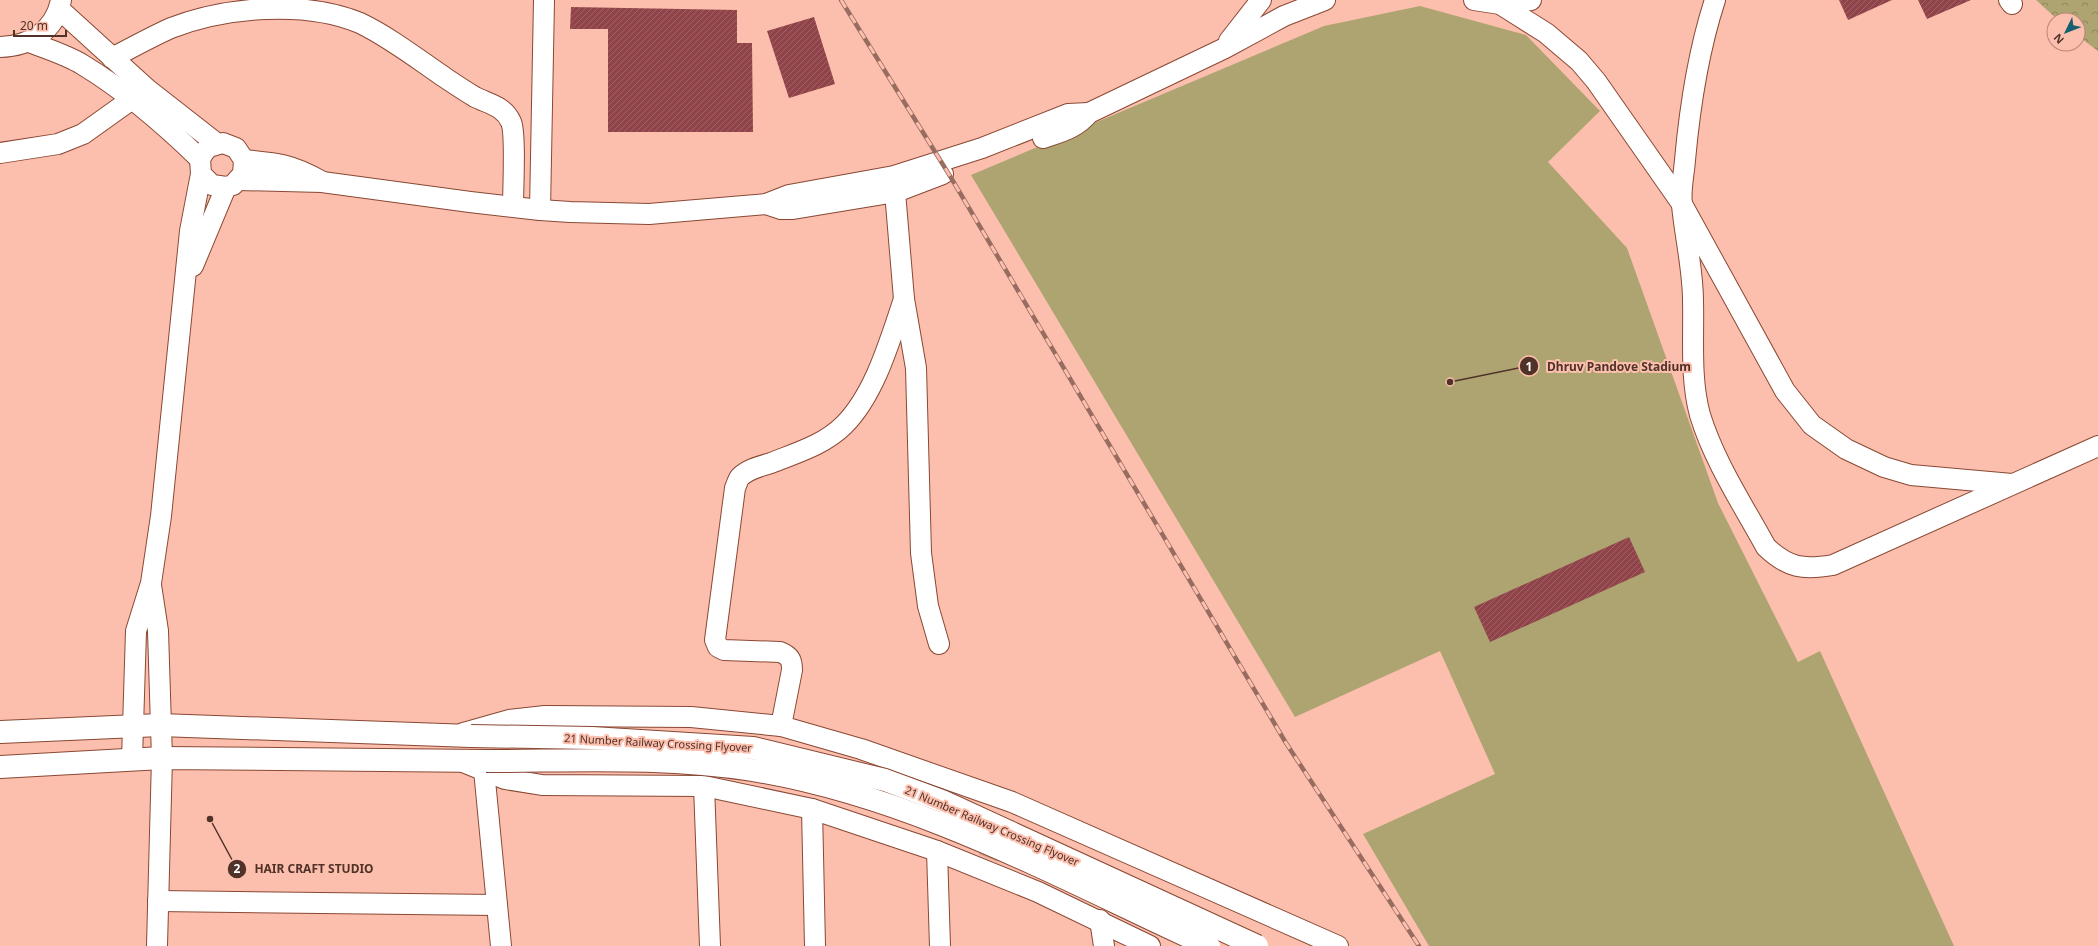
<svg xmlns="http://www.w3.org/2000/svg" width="2098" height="946" font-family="'Noto Sans',sans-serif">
<defs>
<pattern id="park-crowns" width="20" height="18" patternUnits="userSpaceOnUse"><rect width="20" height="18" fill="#aea471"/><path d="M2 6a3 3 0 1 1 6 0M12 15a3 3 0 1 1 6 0" fill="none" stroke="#90865d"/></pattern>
<pattern id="building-hatch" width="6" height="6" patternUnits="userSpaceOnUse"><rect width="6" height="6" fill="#904348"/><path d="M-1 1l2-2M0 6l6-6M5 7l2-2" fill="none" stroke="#9e6366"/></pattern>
</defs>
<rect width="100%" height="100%" fill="#fdbfad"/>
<polygon fill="#aea471" points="1420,6 1526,35 1600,111 1548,162 1627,248 1718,503 1798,662 1820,651 1954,946 1429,946 1363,834 1495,774 1440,651 1295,717 971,175 1324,26"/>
<polygon fill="url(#park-crowns)" points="2036,0 2098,0 2098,51 2078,36 2078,20 2058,20"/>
<g fill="url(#building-hatch)">
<polygon points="1839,0 1892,0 1848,20"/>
<polygon points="1918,0 1971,0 1927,19"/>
<polygon points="571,7 737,10 737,43 752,43 753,132 608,132 608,29 570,29"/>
<polygon points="814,17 835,84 789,98 767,31"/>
<polygon points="1629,537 1645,572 1490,642 1474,607"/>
</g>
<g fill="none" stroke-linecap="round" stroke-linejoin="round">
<polyline stroke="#daa393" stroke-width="20" stroke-dasharray="20 10" stroke-linecap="butt" points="988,858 1005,817"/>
<g stroke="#894834" stroke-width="22">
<g id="minor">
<polyline points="1474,0 1500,4 1531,0"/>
<path d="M1715,0c-17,52 -25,105 -30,160 -1,14 -5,31 -3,45 3,32 11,64 11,96 1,38 -3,77 7,114 14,46 43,90 66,132 22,21 37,23 67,18l265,-119"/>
<polyline points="2009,0 2012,4"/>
<polyline points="1500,4 1546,33 1579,61 1596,81 1682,204 1785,391 1812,425 1846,449 1884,467 1911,475 2012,484"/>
<polyline points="59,9 147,89 216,143"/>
<polyline points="1229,41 1261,0"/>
<path d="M29,42c18,7 38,13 54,23 43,26 81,59 117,94"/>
<path d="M0,47c30,-1 55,-16 61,-47"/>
<path d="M112,58c19,-10 39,-21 59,-30 55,-21 134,-28 189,-5 31,15 59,37 87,56 9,6 18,12 28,18 14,7 29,9 36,25 5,11 2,68 2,84"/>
<path d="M1043,138c18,-6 34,-10 46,-25l136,-65 59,-32 41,-16"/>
<polyline points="0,153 58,144 83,134 132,99"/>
<path d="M244,160c33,3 47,4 77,21"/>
<polyline points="239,180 322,182 470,202 540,210 570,212 649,214 766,204 789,195 894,176 982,148 1068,114 1089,113"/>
<polyline points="894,180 904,299 916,368 921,553 928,606 939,644"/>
<polyline points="766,204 781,209 793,209 896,192 943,174"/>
<polyline points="540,210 544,0"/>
<polyline points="193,266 226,187"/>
<polyline points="151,585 158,631 162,758 157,946"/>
<path d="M781,726l11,-56c0,-10 -2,-14 -12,-18l-56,-2 -6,-3 -3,-7 20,-152c2,-4 3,-9 5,-11 8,-8 21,-11 31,-14 25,-10 53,-18 73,-38 31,-31 46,-85 60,-126"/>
<polyline points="463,733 509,720 545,716 691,717 781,726 861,749 1012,802 1338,946"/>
<polyline points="132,759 136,631 151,583 161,516 190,231 201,174 200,159 204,152 209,147 223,143 236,148 244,160 243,174 233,185 226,187 212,185 201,174"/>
<polyline points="463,762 505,779 542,785 704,786 812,809 937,851 1038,892 1150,946"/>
<polyline points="484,770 501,946"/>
<polyline points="704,786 710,946"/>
<polyline points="812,809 815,946"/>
<polyline points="937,851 940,946"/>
<polyline points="158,901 497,905"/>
<polyline points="1100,920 1104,946"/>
</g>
</g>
<g stroke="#894834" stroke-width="24">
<g id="major">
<polyline points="0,732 160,725 471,736"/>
<polyline points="0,767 162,758 486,761"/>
</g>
</g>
<use href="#minor" stroke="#fff" stroke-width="20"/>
<use href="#major" stroke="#fff" stroke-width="22"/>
<g stroke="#986c60" stroke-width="4.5">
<polyline id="rail" points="841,0 950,176 1286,743 1419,946"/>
</g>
<use href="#rail" stroke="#fdbfad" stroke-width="3" stroke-dasharray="9" stroke-linecap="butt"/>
<g stroke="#894834" stroke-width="24" stroke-linecap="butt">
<g id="major-bridge">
<polyline points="471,736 592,738 753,748 885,780 942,801 1257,946"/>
<path d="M486,761c89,0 178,-5 266,9 162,26 310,109 457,176"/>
</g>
</g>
<use href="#major-bridge" stroke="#fff" stroke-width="22"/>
</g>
<g text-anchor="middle" stroke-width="4" stroke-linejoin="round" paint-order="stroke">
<g font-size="11" fill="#503229" stroke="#fdbfad">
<text transform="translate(658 743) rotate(3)" y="4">21 Number Railway Crossing Flyover</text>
<text transform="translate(992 826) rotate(23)" y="4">21 Number Railway Crossing Flyover</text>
</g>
</g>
<path fill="none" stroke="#503229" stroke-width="1.5" d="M1450 382L1529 366M210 819L237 869"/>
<g fill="#503229" stroke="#fdbfad" stroke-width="1.5">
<circle cx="1450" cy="382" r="4"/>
<circle cx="210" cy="819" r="4"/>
<circle cx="1529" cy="366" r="10"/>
<circle cx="237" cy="869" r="10"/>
</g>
<g font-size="12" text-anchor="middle" font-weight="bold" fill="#fff">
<text x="1529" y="371">1</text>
<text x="237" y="873">2</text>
</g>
<g font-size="12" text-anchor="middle" font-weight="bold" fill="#503229" stroke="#fdbfad" stroke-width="4" stroke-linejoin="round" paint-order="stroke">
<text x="1619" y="371">Dhruv Pandove Stadium</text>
<text x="314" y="873">HAIR CRAFT STUDIO</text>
</g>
<g transform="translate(2066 32) rotate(227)"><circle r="19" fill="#fdbfad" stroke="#b88778"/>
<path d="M0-3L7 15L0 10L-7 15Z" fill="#185f70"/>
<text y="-6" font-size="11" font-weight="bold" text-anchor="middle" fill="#503229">N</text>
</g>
<path d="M14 30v6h52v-6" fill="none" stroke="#503229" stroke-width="2"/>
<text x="20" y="30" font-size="12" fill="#503229" stroke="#fdbfad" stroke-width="3" paint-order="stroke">20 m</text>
</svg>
